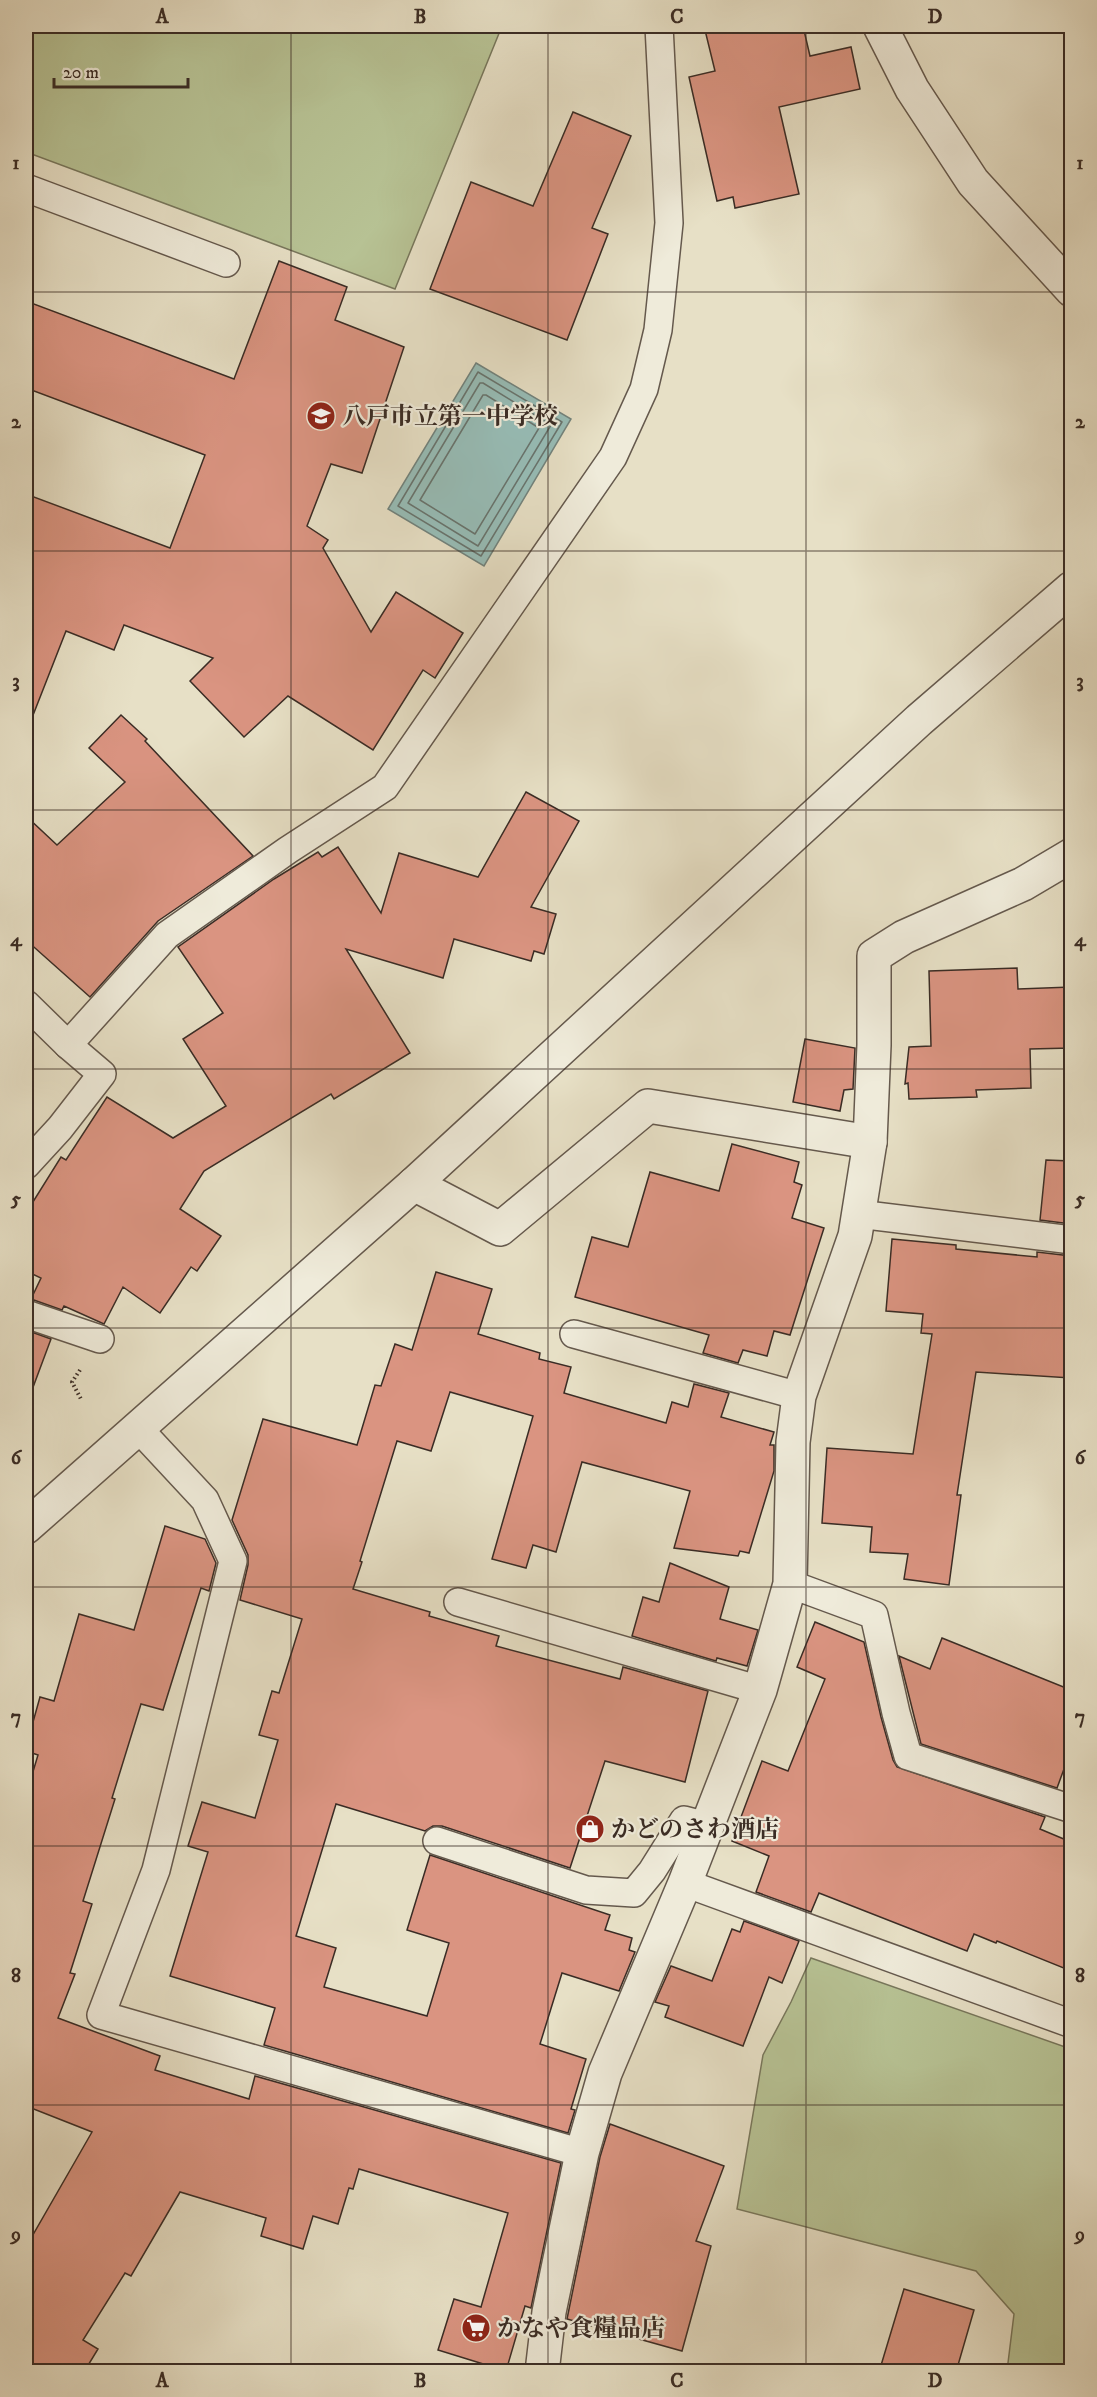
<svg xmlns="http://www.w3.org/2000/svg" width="1097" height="2397" font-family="'IM FELL DW Pica','Noto Serif JP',serif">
<rect width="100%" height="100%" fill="#e7e0c6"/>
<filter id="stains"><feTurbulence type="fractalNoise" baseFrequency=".00333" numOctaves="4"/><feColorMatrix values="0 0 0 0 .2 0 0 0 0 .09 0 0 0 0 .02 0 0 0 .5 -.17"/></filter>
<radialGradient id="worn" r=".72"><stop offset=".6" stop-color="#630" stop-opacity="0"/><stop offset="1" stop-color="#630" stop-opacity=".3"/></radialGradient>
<g fill="#b7c294" stroke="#78775c" stroke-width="1.5">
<polygon points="26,26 502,26 395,289 26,152"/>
<polygon points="811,1958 1071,2049 1071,2371 1007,2371 1014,2314 976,2271 737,2209 763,2055 791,2002"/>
</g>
<polygon fill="#97bdb7" stroke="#72837d" stroke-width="1.5" points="476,363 571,419 484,566 388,509"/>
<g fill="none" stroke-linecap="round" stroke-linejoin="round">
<g stroke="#68746e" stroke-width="1.5">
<polygon points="478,372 562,422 481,556 398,506"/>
<polygon points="480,383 483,383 551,425 478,546 408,503"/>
<polygon points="483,395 486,395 539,428 475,534 420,500"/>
</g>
</g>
<g fill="#da9481" stroke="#3a2c25" stroke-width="1.5">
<polygon points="704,26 803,26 810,56 851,47 860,89 779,107 799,194 735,208 733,197 717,201 689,77 715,71"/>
<polygon points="573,112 631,136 592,228 608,234 567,340 430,289 471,182 533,206"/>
<polygon points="279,261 347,287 335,320 404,347 362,473 331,464 307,526 328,540 323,548 371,632 396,592 463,633 435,678 423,670 373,750 288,696 244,737 190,681 213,658 124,625 114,650 66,631 28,728 26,727 26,494 170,548 205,455 26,388 26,301 234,379"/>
<polygon points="121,715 147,739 145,741 253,856 158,921 90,997 26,940 26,816 57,845 125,782 89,748"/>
<polygon points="526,792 579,821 531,907 556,914 544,954 534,951 531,961 454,939 443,978 346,949 410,1053 334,1099 331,1094 204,1171 180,1209 221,1236 197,1271 191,1267 160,1313 123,1287 104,1324 64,1306 62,1310 31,1299 41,1278 26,1271 26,1213 61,1157 66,1160 107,1097 173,1138 226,1106 183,1039 223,1013 178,947 274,879 318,852 322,857 338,847 381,913 399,853 478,877"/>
<polygon points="1017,968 1018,989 1071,987 1071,1048 1030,1049 1031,1088 976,1090 977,1097 909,1099 908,1083 905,1084 909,1047 931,1046 929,971"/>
<polygon points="805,1039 855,1048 853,1089 844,1090 840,1111 793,1102"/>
<polygon points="732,1144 799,1162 794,1182 802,1185 792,1218 824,1228 790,1335 774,1331 767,1356 743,1350 738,1363 703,1353 709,1335 575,1297 592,1237 628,1247 650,1172 719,1191"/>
<polygon points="1046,1160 1071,1161 1071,1224 1040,1220"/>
<polygon points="892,1239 956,1245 956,1249 1037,1257 1037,1252 1071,1256 1071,1378 976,1372 957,1495 961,1495 949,1585 904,1579 908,1554 870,1552 872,1527 822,1523 827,1448 913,1454 932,1334 921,1333 923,1314 886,1311"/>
<polygon points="436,1272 492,1289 478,1334 540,1353 539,1359 571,1367 564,1393 666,1423 672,1402 688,1407 694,1384 729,1393 721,1417 774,1432 770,1445 774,1445 774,1471 749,1553 740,1551 738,1556 674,1548 690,1491 582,1462 556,1552 533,1545 526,1568 492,1559 533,1416 450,1392 431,1451 397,1441 360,1561 362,1562 353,1589 430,1612 429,1616 499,1636 496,1646 620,1679 623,1667 708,1691 685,1782 605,1761 570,1868 442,1826 433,1826 425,1831 336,1804 296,1936 336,1948 324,1987 427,2016 449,1943 407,1930 430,1855 610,1915 605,1930 632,1938 629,1950 635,1952 619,1991 562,1973 540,2044 586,2059 571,2109 575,2110 568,2133 264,2045 275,2008 170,1976 208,1852 188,1846 202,1802 255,1818 278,1740 259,1735 272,1691 279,1693 302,1619 240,1600 248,1565 248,1555 232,1520 263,1419 357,1445 375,1385 381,1386 395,1344 412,1350"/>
<polygon points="26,1330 51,1339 29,1398 26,1397"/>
<polygon points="165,1526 205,1539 216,1563 209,1591 201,1588 163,1710 141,1704 112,1798 115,1799 83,1901 92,1904 70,1973 75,1974 58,2018 160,2056 155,2070 249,2099 255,2076 561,2163 531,2308 525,2306 506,2371 438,2350 454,2299 481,2307 508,2213 359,2169 353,2189 349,2188 338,2224 313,2216 303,2249 261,2236 266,2218 180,2192 131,2276 125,2273 83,2340 98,2349 84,2372 46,2372 26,2359 26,2247 92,2132 26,2106 26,1795 38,1755 26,1751 26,1747 40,1697 54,1701 79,1614 134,1630"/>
<polygon points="670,1563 729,1587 720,1619 758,1630 747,1666 717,1658 716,1661 632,1636 643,1597 659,1602"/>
<polygon points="815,1622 864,1642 881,1717 893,1760 897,1767 1045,1817 1040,1829 1071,1842 1071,1971 997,1941 996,1943 974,1934 967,1951 819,1893 811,1912 756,1892 769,1856 732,1841 762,1761 788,1771 825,1679 797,1667"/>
<polygon points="942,1638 1071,1690 1071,1750 1057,1788 921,1744 899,1656 930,1669"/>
<polygon points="744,1921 799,1941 782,1983 769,1977 743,2046 665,2017 669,2006 655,2002 671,1966 712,1981 732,1929 740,1932"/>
<polygon points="610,2124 724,2166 696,2241 711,2246 682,2351 567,2319 600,2157"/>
<polygon points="904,2289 974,2310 956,2372 879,2372"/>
</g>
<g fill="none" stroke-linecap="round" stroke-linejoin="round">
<g stroke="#65594d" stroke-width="30">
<g id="service">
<polyline points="26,188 226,263"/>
<polyline points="26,1004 68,1045 102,1074 60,1128 26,1165"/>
<polyline points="68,1045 167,935 288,850 385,787 613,457 644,389 658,330 669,223 659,26"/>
<polyline points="858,1214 1072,1240"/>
<polyline points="26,1314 100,1339"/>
<polyline points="574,1334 799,1396"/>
<polyline points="138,1428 205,1500 233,1561 156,1870 101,2015 582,2153"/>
<polyline points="790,1584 874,1615 896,1713 908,1756 1072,1809"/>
<polyline points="458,1602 760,1690"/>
<polyline points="437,1841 586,1890 634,1893 652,1871 684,1820 707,1826"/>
<polyline points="685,1883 1072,2024"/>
</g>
</g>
<g stroke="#65594d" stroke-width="36">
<g id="minor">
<polyline points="880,26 912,89 973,182 1072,290"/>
<polyline points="414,1184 500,1229 648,1106 870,1142"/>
<polyline points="542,2372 549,2312 582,2153 605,2073 685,1883 760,1690 790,1584 793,1442 799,1396 855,1236 870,1142 874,1045 874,956 904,937 1023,884 1072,855"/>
</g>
</g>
<g stroke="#65594d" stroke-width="36">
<polyline id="tertiary" points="26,1527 414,1184 919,720 1072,588"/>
</g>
<polyline stroke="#3a2c25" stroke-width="4" stroke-dasharray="1.5 3" stroke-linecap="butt" points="80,1370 72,1382 82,1401"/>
<use href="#service" stroke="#efebda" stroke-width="27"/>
<use href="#minor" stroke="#efebda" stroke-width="33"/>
<use href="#tertiary" stroke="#efebda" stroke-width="33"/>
</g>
<path fill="none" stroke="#3a2c25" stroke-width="1.5" stroke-opacity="0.55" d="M291,26v2346M548,26v2346M806,26v2346M26,292h1046M26,551h1046M26,810h1046M26,1069h1046M26,1328h1046M26,1587h1046M26,1846h1046M26,2105h1046"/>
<defs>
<g id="school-disc" transform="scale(1.5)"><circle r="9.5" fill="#8f2418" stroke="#efebda"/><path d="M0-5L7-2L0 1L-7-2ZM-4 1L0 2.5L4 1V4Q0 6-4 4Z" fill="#fff"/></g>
<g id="shop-disc" transform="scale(1.5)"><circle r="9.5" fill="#8f2418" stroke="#efebda"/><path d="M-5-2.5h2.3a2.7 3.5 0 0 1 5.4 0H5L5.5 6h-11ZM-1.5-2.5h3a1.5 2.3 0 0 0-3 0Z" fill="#fff"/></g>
<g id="supermarket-disc" transform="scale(1.5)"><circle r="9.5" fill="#8f2418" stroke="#efebda"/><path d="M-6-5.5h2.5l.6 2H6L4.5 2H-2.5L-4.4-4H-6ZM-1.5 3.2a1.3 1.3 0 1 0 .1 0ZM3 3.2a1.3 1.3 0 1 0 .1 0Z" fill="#fff"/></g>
</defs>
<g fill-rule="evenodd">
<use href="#school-disc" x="321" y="416"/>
<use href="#shop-disc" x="590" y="1829"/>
<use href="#supermarket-disc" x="476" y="2328"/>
</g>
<g text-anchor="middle" stroke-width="4.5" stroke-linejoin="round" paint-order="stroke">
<g font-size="24" font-weight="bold" fill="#3a2c25" stroke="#efebda" text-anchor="start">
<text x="342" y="424">八戸市立第一中学校</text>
<text x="611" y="1837">かどのさわ酒店</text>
<text x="497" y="2336">かなや食糧品店</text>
</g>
</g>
<rect width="1097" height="2397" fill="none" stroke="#e7e0c6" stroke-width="66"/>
<path d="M54 78v9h134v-9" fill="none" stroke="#3a2c25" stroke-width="3"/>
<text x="63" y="78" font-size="18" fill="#3a2c25" stroke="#efebda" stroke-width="4.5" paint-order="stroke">20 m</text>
<rect x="33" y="33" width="1031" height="2331" fill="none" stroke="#3a2c25" stroke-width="2"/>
<g font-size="20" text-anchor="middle" font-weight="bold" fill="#3a2c25">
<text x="162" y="23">A</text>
<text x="420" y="23">B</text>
<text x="677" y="23">C</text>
<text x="935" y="23">D</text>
<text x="16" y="169">1</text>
<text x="1080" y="169">1</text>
<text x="16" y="428">2</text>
<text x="1080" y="428">2</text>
<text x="16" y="687">3</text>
<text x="1080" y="687">3</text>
<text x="16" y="946">4</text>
<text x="1080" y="946">4</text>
<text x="16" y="1205">5</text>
<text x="1080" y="1205">5</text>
<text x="16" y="1464">6</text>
<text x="1080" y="1464">6</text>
<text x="16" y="1723">7</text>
<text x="1080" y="1723">7</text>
<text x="16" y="1982">8</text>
<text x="1080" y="1982">8</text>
<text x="16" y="2241">9</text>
<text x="1080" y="2241">9</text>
<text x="162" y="2387">A</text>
<text x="420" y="2387">B</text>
<text x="677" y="2387">C</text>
<text x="935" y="2387">D</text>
</g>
<rect width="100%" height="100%" filter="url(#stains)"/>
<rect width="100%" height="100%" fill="url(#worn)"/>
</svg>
